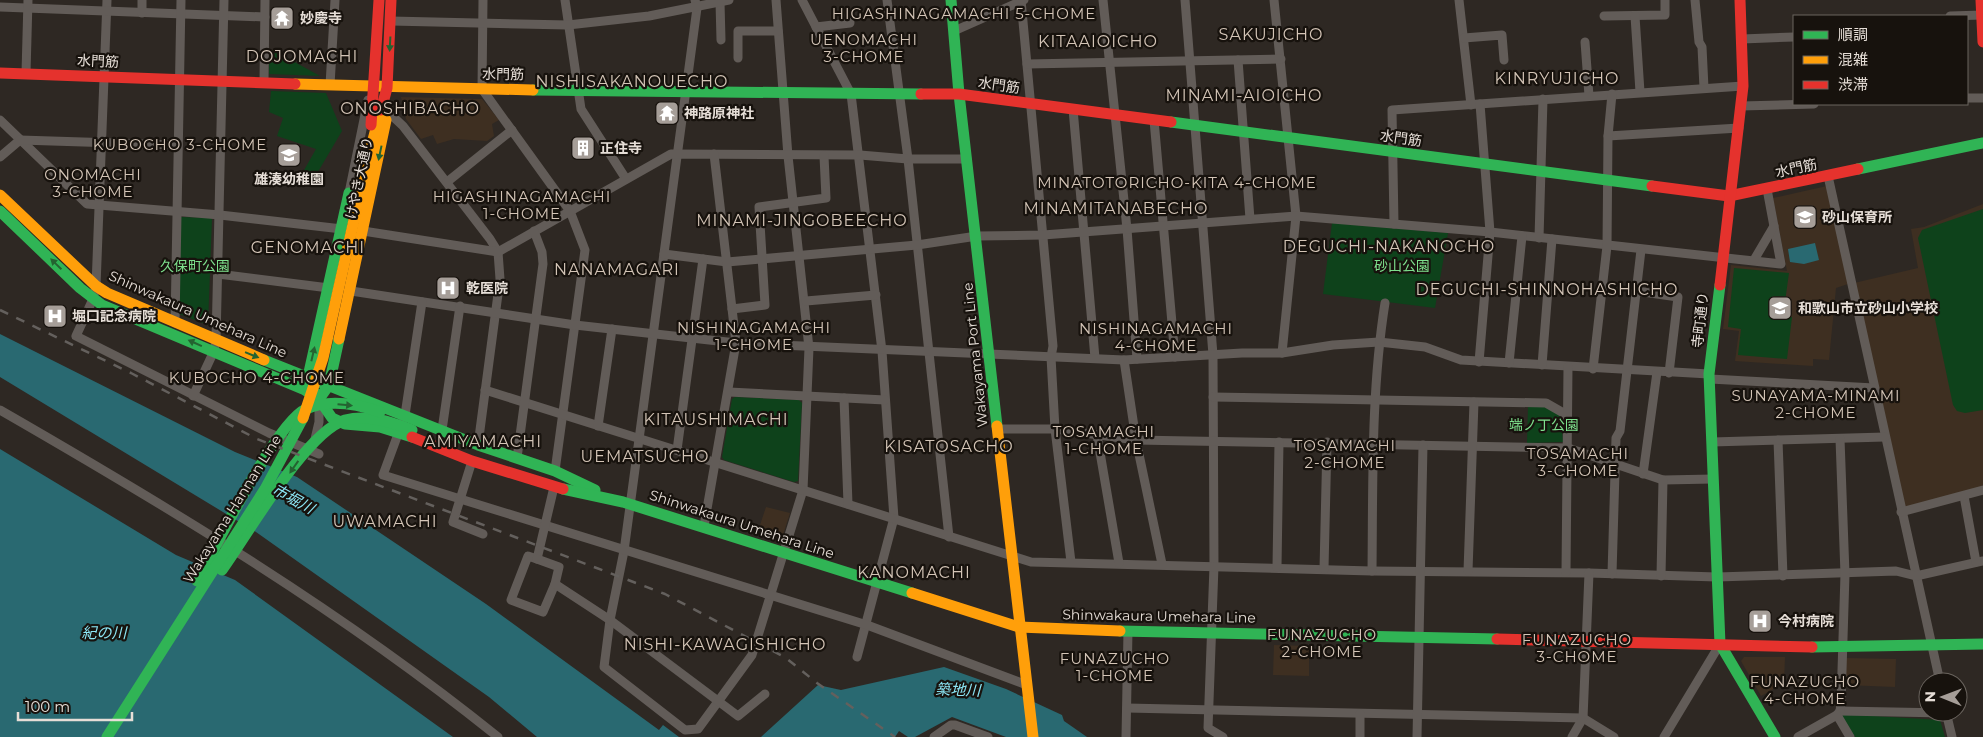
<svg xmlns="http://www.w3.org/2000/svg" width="1983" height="737" font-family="Montserrat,'Noto Sans JP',sans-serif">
<rect width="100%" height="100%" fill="#2e2823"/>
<g fill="#3e2f21">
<polygon points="401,97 482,99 499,120 492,124 494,136 487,141 454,139 437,144 433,135 421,139 406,119"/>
<polygon points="1827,186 1848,284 1836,288 1829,360 1813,359 1813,366 1735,361 1739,331 1723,329 1731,265 1787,271 1773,198"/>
<polygon points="1983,204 1983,485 1976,490 1905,507 1854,283 1918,268 1911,229 1924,227"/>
<polygon points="766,507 790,513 783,535 759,528"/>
<polygon points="1274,645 1309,646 1309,676 1273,675"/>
<polygon points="1744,657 1785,657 1784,683 1761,696 1741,661"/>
<polygon points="1846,658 1896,659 1895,687 1845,685"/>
</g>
<g fill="#0e421b">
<polygon points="273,50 320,76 269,74 269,51"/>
<polygon points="271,91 326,93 342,131 312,182 299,179 316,149 277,136 283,118 269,112"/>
<polygon points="1983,209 1983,410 1965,413 1957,411 1953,405 1918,238 1922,230"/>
<polygon points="180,217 212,218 208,325 179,314"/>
<polygon points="1332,223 1448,233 1435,308 1323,294"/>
<polygon points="1734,268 1789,273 1783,316 1792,317 1787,359 1738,355 1741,329 1728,327"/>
<polygon points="735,397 799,400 802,403 798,481 794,482 724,460 722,457 732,399"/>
<polygon points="1528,406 1542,406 1561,415 1563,442 1527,443"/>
<polygon points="1841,714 1940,720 1945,737 1855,737"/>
</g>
<g fill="#296971">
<polygon points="1815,243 1819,260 1804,264 1790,262 1788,249"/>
<polygon points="0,334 235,452 297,477 486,604 659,730 663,725 679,737 537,737 489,697 256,532 0,377"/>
<polygon points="0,449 176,555 235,580 453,737 0,737"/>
<polygon points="944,667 1006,689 1062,715 1064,721 1087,737 1006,737 952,717 915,737 908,737 899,731 895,737 761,737 818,685 841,690"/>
</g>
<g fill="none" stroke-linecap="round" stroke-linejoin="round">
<g stroke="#625c58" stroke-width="9">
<polyline points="107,0 96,286 93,299 76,336 269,433 319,454"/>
<polyline points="483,0 482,89 570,211 585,250 555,471"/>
<polyline points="565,0 581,109 626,179"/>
<polyline points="695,0 697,8 624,551 610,620 604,667 685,730 698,729 752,655 803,490 809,348 788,156 776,0"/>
<polyline points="802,0 851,94 882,351 894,518 857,657"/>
<polyline points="887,0 908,159 949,537"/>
<polyline points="1021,0 1053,346 1051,357 1055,429 1071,562"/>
<polyline points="1103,0 1127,229 1137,359"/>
<polyline points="1185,0 1213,355 1214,566 1208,728 1223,737"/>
<polyline points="1274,0 1296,216 1282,353"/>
<polyline points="1459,0 1471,105"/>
<polyline points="1695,0 1699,42 1702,47 1704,88"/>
<polyline points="720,2 721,40"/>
<polyline points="0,7 265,17"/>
<polyline points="142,13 142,0"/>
<polyline points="1604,16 1665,15 1665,0"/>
<polyline points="1635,16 1640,92"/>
<polyline points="1950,16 1982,15"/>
<polyline points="391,21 568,25 649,16 729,0"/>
<polyline points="816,27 850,23 849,15"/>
<polyline points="954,31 1024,0"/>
<polyline points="1464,38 1502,35 1504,60"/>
<polyline points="1742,39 1794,37"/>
<polyline points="1585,42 1589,96"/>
<polyline points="738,58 738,31 778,31"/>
<polyline points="1238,60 1250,219"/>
<polyline points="1027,64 1281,59"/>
<polyline points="26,73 28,0"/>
<polyline points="264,82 265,0"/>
<polyline points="330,85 335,0"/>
<polyline points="1967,98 1983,98"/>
<polyline points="1741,106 1814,104"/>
<polyline points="1073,109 1095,358"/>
<polyline points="387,111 403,126 490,239 498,252 500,279 478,445"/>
<polyline points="0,120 87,204 220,215 342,229"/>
<polyline points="1154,120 1175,357"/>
<polyline points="1608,136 1739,128"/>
<polyline points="0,157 20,140 178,145"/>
<polyline points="1828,176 1940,682"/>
<polyline points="447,182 512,130"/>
<polyline points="349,193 368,100"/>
<polyline points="1394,224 1392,110 1743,86"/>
<polyline points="363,231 498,252 671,154 860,155 908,159 967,159"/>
<polyline points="1539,238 1543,99"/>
<polyline points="664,254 727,262 917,245 977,236 1043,235 1296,216 1490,232 1781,264 1767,189"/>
<polyline points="1754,260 1774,226"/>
<polyline points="218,274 329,288"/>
<polyline points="351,291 575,325 736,343 1124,360 1242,353 1282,353 1333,345 1379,342 1425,347 1461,360 1709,374"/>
<polyline points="1636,291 1678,297 1669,373"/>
<polyline points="806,301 876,295"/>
<polyline points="422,302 405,415 383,475 867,625 1027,685"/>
<polyline points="732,309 765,305 759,207 826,198 824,156"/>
<polyline points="175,323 181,0"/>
<polyline points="1124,360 1136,440 1162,564"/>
<polyline points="1479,362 1490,232 1480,104"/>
<polyline points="1509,363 1522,236"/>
<polyline points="1542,365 1552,239"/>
<polyline points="1593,369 1607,246 1608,136 1612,94"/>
<polyline points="1710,379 1874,388"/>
<polyline points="485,390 1031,562 1372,571 1589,573 1717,577 1896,571 1916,576 1983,561"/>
<polyline points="729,392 885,400"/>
<polyline points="193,396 214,351 216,340 224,0"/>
<polyline points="1213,397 1546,403 1567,415"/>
<polyline points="844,398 848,504"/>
<path d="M0,410c172,99 343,202 498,327"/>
<polyline points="598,426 612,329"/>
<polyline points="998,429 1055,429 1136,440 1568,448 1663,480 1713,479"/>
<polyline points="442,430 460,306"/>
<polyline points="1097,435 1119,563"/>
<polyline points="315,439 319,422 319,401"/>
<polyline points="1778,440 1783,576"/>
<polyline points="1712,442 1885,437"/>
<polyline points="677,450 703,259"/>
<polyline points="517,458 543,264 542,252 534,231"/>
<polyline points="472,461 453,522 483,534"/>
<polyline points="1643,474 1657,372"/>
<polyline points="554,487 537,559 528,556 511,600 543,612 555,584"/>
<polyline points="1964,496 1976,562"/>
<polyline points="1901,512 1983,490"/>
<polyline points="704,526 736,343 714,154"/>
<polyline points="537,559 559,567 555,584 610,620 738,716 765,694"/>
<polyline points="1277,567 1279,442"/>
<polyline points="1324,569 1327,442"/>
<path d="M1372,571c1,-90 -1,-180 13,-268"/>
<polyline points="1468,571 1474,402"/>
<polyline points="1566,572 1568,367"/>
<polyline points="1612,574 1616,438 1620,431 1641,250"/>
<polyline points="1661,576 1663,480"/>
<polyline points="1127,708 1583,718 1614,737"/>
<polyline points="1840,711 1946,713"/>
<polyline points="1946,712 1952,737"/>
<polyline points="1837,715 1840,711 1841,703 1845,574 1840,439"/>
<polyline points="934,737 951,725 955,725 988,737"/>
<polyline points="1126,737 1128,631"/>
<polyline points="1360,737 1360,714"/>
<polyline points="1417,737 1423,445"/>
<polyline points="1572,737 1583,718 1589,573"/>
<polyline points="1664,737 1720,644"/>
<polyline points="1798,737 1837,715 1850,737"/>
</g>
<g stroke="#30b455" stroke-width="11">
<polyline points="951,0 959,94 997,426"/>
<polyline points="533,90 921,94"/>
<polyline points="1171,122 1652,186"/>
<polyline points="1858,169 1983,143"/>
<polyline points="0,211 80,288 102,305 305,390 319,399 332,418 345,424 380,427 412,437"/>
<polyline points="1720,285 1709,374 1720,644 1775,737"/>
<polyline points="339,339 329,385 319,399 309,384 308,377 349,193"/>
<polyline points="264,360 478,445 555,471 595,490"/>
<polyline points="563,489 623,502 912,593"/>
<path d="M222,570c26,-36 84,-138 123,-150 23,-6 46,2 67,10"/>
<path d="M197,581c19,-34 79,-159 109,-172 23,-10 51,-5 74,3"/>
<polyline points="1120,631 1497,639"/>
<polyline points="1812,647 1983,644"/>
<polyline points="107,737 265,489 303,418"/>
</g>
<g stroke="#ff9f0a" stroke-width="11">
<polyline points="295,84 533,90"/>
<polyline points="0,195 96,286 107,293 264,360"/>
<polyline points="339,339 386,120"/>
<polyline points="303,418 323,358 367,162 381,110"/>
<polyline points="997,426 1033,737"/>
<polyline points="912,593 1019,627 1120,631"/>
</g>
<g stroke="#e5322d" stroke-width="11">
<polyline points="1981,0 1983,42"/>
<polyline points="0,73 295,84"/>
<polyline points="921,94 959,94 1171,122"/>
<polyline points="381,110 387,88 391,0"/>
<polyline points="371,125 379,0"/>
<polyline points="1652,186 1729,196 1858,169"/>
<polyline points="1720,285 1743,86 1740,0"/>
<polyline points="412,437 472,461 563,489"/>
<polyline points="1497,639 1812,647"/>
</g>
<polyline stroke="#64605d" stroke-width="2.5" stroke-dasharray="9 9" stroke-linecap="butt" points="0,310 131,373 257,439 665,594 786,658 817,683 895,737"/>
</g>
<defs><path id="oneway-solid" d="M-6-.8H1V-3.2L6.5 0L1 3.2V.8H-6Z" transform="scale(1.25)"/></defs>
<g fill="#246331">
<use href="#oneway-solid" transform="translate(390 44) rotate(93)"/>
<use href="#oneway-solid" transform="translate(380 153) rotate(102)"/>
<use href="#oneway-solid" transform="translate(56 264) rotate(-136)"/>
<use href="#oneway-solid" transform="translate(195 343) rotate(-156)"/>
<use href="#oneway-solid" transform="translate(313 354) rotate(-77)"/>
<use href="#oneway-solid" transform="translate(252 355) rotate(22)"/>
<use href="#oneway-solid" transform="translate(345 405) rotate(5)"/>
<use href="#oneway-solid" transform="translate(294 467) rotate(125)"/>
</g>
<defs>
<g id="temple-square" transform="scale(1.25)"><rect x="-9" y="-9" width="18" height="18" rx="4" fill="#a69e98" stroke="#17120d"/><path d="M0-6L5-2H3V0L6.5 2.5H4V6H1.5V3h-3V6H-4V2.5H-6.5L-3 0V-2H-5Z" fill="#fff"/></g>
<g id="building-square" transform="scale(1.25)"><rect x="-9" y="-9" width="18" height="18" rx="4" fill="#a69e98" stroke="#17120d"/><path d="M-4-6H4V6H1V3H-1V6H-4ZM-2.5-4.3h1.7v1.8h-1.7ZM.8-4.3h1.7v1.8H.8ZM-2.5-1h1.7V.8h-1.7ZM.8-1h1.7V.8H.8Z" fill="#fff"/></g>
<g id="school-square" transform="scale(1.25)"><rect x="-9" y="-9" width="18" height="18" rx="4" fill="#a69e98" stroke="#17120d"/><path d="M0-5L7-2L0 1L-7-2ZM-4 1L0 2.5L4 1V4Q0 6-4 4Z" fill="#fff"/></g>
<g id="hospital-square" transform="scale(1.25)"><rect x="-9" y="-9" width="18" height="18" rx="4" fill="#a69e98" stroke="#17120d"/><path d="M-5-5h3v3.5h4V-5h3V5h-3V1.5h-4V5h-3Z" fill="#fff"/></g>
</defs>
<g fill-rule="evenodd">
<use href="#temple-square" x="282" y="18"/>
<use href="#temple-square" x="667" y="113"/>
<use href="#building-square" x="583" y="148"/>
<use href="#school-square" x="289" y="155"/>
<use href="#school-square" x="1805" y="217"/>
<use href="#hospital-square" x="448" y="288"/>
<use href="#school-square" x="1780" y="308"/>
<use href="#hospital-square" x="55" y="316"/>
<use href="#hospital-square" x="1760" y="621"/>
</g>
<g text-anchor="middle" stroke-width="4.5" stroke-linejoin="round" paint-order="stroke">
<g font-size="14" font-weight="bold" fill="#e6ded7" stroke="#17120d" text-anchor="start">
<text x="300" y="23">妙慶寺</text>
<text x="684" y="118">神路原神社</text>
<text x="600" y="153">正住寺</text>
<text x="289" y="184" text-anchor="middle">雄湊幼稚園</text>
<text x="1822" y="222">砂山保育所</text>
<text x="466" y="293">乾医院</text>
<text x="1798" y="313">和歌山市立砂山小学校</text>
<text x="72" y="321">堀口記念病院</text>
<text x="1778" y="626">今村病院</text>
</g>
<g font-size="14" fill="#e6ded7" stroke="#17120d">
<text transform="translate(98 61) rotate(3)" y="5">水門筋</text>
<text transform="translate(503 74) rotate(1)" y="5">水門筋</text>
<text transform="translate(999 85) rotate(8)" y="5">水門筋</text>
<text transform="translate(1401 138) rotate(8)" y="5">水門筋</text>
<text transform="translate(1796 168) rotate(-12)" y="5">水門筋</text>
<text transform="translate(359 178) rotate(-78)" y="5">けやき大通り</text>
<text transform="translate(198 314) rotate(24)" y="5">Shinwakaura Umehara Line</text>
<text transform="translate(1700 320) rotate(-84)" y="5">寺町通り</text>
<text transform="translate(975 355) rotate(-96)" y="5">Wakayama Port Line</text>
<text transform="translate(232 509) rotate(-58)" y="5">Wakayama Hannan Line</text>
<text transform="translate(742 524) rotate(18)" y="5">Shinwakaura Umehara Line</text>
<text transform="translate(1159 616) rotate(1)" y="5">Shinwakaura Umehara Line</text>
</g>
<g font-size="14" fill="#7ee08d" stroke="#17120d">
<text x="195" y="271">久保町公園</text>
<text x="1402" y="271">砂山公園</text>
<text x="1544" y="430">端ノ丁公園</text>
</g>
<g font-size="15" letter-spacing="1" fill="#d4c5b7" stroke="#17120d">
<text x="964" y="19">HIGASHINAGAMACHI 5-CHOME</text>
<text x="864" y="45">UENOMACHI<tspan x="864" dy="17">3-CHOME</tspan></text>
<text x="180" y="150">KUBOCHO 3-CHOME</text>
<text x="93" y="180">ONOMACHI<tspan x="93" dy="17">3-CHOME</tspan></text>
<text x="1177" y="188">MINATOTORICHO-KITA 4-CHOME</text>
<text x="522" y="202">HIGASHINAGAMACHI<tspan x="522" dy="17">1-CHOME</tspan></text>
<text x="754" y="333">NISHINAGAMACHI<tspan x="754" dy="17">1-CHOME</tspan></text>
<text x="1156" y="334">NISHINAGAMACHI<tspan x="1156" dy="17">4-CHOME</tspan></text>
<text x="257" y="383">KUBOCHO 4-CHOME</text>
<text x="1816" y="401">SUNAYAMA-MINAMI<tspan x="1816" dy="17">2-CHOME</tspan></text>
<text x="1104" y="437">TOSAMACHI<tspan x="1104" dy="17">1-CHOME</tspan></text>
<text x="1345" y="451">TOSAMACHI<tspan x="1345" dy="17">2-CHOME</tspan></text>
<text x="1578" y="459">TOSAMACHI<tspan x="1578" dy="17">3-CHOME</tspan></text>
<text x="1322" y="640">FUNAZUCHO<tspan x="1322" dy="17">2-CHOME</tspan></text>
<text x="1577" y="645">FUNAZUCHO<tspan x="1577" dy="17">3-CHOME</tspan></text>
<text x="1115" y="664">FUNAZUCHO<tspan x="1115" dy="17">1-CHOME</tspan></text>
<text x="1805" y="687">FUNAZUCHO<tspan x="1805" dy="17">4-CHOME</tspan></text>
</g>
<g font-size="15" font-style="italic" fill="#8ce6f5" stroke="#17120d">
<text transform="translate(293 499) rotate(29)" y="5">市堀川</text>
<text x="104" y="638">紀の川</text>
<text transform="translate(958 690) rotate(2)" y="5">築地川</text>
</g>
<g font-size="16" letter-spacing="1" fill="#d4c5b7" stroke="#17120d">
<text x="1271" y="40">SAKUJICHO</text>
<text x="1098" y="47">KITAAIOICHO</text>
<text x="302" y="62">DOJOMACHI</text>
<text x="1557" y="84">KINRYUJICHO</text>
<text x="632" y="87">NISHISAKANOUECHO</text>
<text x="1244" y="101">MINAMI-AIOICHO</text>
<text x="410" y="114">ONOSHIBACHO</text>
<text x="1116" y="214">MINAMITANABECHO</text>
<text x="802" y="226">MINAMI-JINGOBEECHO</text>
<text x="1389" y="252">DEGUCHI-NAKANOCHO</text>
<text x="308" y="253">GENOMACHI</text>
<text x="617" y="275">NANAMAGARI</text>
<text x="1547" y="295">DEGUCHI-SHINNOHASHICHO</text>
<text x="716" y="425">KITAUSHIMACHI</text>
<text x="483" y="447">AMIYAMACHI</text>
<text x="949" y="452">KISATOSACHO</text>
<text x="645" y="462">UEMATSUCHO</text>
<text x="385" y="527">UWAMACHI</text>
<text x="914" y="578">KANOMACHI</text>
<text x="725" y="650">NISHI-KAWAGISHICHO</text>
</g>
</g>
<rect x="1793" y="15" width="175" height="90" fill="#17120d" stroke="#6a645e"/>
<rect x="1803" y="31" width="25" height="8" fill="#30b455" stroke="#6a645e"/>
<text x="1838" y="40" font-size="15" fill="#e6ded7">順調</text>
<rect x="1803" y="56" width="25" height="8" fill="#ff9f0a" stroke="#6a645e"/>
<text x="1838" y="65" font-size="15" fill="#e6ded7">混雑</text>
<rect x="1803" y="81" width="25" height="8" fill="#e5322d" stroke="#6a645e"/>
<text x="1838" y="90" font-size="15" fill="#e6ded7">渋滞</text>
<g transform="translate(1943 697) rotate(271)"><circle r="24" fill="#17120d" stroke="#6a645e"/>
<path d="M0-4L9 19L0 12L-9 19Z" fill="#a69e98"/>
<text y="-8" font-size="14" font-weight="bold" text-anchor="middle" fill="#e6ded7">N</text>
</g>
<path d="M18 712v8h114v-8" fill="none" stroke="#e6ded7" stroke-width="2.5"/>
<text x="25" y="712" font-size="15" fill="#e6ded7" stroke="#17120d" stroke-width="4" paint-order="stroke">100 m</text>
</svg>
